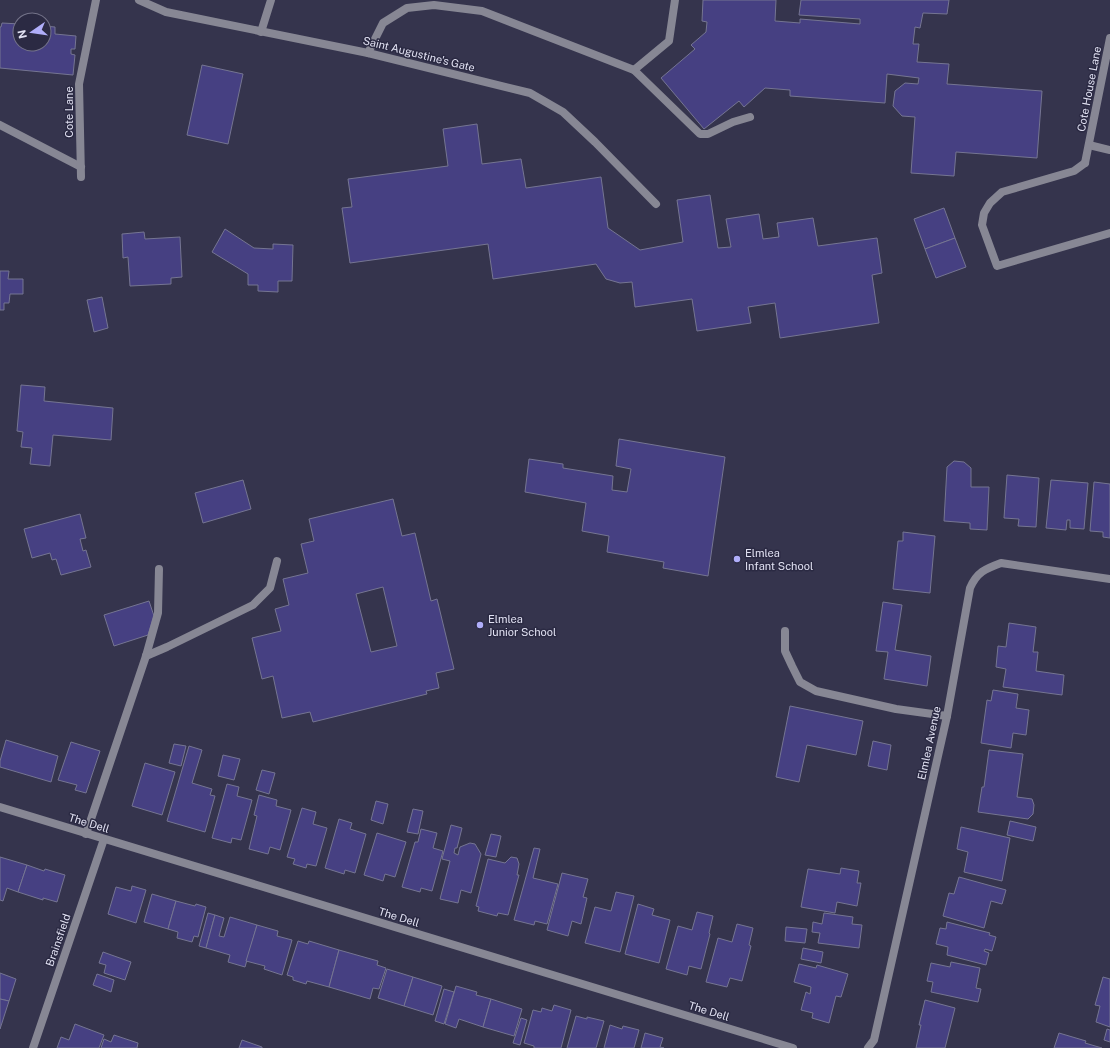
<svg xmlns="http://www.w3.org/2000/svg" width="1110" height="1048" font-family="'Public Sans',sans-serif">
<rect width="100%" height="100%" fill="#35344d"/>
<g fill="#464082" stroke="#757592" fill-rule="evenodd">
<polygon points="703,0 776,0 775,21 800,23 800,19 860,24 860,19 799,15 801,0 949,0 947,14 923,13 920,28 915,27 913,44 919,44 917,62 949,64 947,84 1042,91 1037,158 956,152 954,176 911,173 915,117 902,116 893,106 895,91 905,83 918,84 919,78 887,74 885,103 790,96 790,90 765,88 744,107 739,101 704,129 661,78 695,49 691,45 706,32 707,22 702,21"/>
<polygon points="2,23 20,24 20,44 44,44 44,26 55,27 55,34 76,36 75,49 71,49 71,54 75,55 73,75 0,68 0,27 1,27"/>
<polygon points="202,65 243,74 228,144 187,135"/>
<polygon points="477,124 482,164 521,159 526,188 601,177 608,228 640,250 683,242 677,200 710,195 718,248 731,247 726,219 759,214 763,239 779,237 777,223 813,218 818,246 877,238 882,273 872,275 879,323 780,338 775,303 748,307 751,323 697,331 692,299 635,307 632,282 620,283 606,279 596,264 493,279 488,244 350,263 342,208 352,207 348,179 448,166 443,129"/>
<polygon points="944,208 955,238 925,249 914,219"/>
<polygon points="225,229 254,248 273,249 273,244 293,245 292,281 278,281 278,292 258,291 258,285 248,285 248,274 212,252"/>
<polygon points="144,232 145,239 180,237 182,277 171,278 171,284 130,286 128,257 123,258 122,234"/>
<polygon points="955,238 966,267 936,278 925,249"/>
<polygon points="0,271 9,271 8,279 23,279 23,294 10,294 9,303 4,303 4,310 0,310"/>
<polygon points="102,297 108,328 94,332 87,300"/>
<polygon points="21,385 45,387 44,401 113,408 111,440 53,435 50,466 30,464 32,448 21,447 23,432 17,431"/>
<polygon points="619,439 725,457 708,576 663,568 664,562 607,552 609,536 582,531 586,503 525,492 529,459 563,464 563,468 613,476 612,490 627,492 631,469 616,466"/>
<polygon points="954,461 964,462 971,468 971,487 989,487 987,530 970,529 970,523 944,521 947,467"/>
<polygon points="1007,475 1039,478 1036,527 1018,526 1019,519 1004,518"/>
<polygon points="243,480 251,509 203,523 195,493"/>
<polygon points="1051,480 1088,483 1084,529 1070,528 1070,520 1067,520 1066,530 1046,528"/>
<polygon points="1094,482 1110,484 1110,538 1103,537 1103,532 1090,531"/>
<path d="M393,499l9,37 13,-3 16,68 6,-2 17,70 -18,4 3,15 -13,3 1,3 -114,28 -3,-10 -28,6 -9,-42 -11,3 -10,-41 29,-7 -6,-22 14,-4 -6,-26 25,-6 -7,-29 13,-3 -5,-22zM383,587l14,59 -26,6 -15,-58z"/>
<polygon points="80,514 86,538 80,539 83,551 86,550 91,567 61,575 56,559 52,560 50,553 32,558 24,529"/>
<polygon points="903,532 935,536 930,593 893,589 898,541 903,541"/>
<polygon points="149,601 154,616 148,635 114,646 104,615"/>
<polygon points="883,602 902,605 895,650 931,656 927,686 884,679 888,652 876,651"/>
<polygon points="1009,623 1036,627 1033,652 1038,652 1036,671 1064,675 1062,695 1003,687 1006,669 996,667 998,646 1006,647"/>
<polygon points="993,690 1018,694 1016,708 1029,710 1026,735 1013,733 1011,748 981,743 987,700 991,701"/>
<polygon points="790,706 863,721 856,755 807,745 799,782 776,777"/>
<polygon points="6,740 58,756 51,782 0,767 0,761"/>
<polygon points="873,741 891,745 887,770 868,766"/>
<polygon points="71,742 100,751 86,793 75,790 77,785 58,780"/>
<polygon points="174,744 186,746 181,766 169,763"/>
<polygon points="189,746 202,750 192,783 212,789 210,795 215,796 205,832 167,821"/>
<polygon points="989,750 1023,754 1017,797 1032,799 1034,805 1033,814 1028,819 978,812 982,787 984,787"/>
<polygon points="223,755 240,759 234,780 218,776"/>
<polygon points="145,763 175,772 162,815 132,806"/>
<polygon points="262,770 275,773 269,794 256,790"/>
<polygon points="227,784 239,787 237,796 252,800 241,840 232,838 231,843 212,838"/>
<polygon points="259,795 277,800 276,806 291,810 280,850 270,847 268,854 249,849 257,816 254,815"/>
<polygon points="376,801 388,804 383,824 371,820"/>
<polygon points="302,808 316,812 313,824 327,828 316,866 307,864 306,868 293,864 295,859 287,857"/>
<polygon points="413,809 423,811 418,834 407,832"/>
<polygon points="339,819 352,823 350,829 366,834 355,873 345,870 344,874 325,868"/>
<polygon points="1010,821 1036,827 1033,841 1007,835"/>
<polygon points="451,825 462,828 457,848 455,848 454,853 458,855 460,847 470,843 475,844 481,854 471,893 461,890 458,903 440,899 450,861 442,859"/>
<polygon points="961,827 1010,838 1002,881 964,872 968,852 957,849"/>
<polygon points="421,829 437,833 433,848 443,851 432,891 421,888 420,892 402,887 415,842 418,842"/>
<polygon points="377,833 406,842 395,877 385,874 383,881 364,875"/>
<polygon points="491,834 501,836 496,857 485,855"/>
<polygon points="534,848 540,849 533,878 558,884 547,924 535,921 534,925 514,920"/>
<polygon points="0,857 27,865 18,892 7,888 3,901 0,900"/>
<polygon points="511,857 517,858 519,864 517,875 519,875 508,915 498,913 497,916 478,911 479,907 476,906 488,859 505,863"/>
<polygon points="27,865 44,871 45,869 65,875 57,902 43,898 43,900 18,892"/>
<polygon points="841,868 859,871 857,883 861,883 857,906 837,902 835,913 801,907 808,869 840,874"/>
<polygon points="562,873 588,879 583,897 587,898 581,924 572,921 568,936 547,930"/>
<polygon points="959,877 1006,890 1002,904 991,901 984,928 943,916 949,893 954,894"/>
<polygon points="132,886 146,890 136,923 108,914 116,887 131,891"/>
<polygon points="616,892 634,896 620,952 585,943 595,907 611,911"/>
<polygon points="152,894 176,901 168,929 144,922"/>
<polygon points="176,901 195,906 196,904 206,907 198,937 194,936 192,942 177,938 178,932 168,929"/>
<polygon points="638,904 654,909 652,915 670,920 659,963 625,954"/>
<polygon points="697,912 713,916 709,933 710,934 701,969 689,966 687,975 666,969 678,926 692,930"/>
<polygon points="208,913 215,915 206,948 199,946"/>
<polygon points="824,913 853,917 852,924 862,925 859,948 818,943 820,933 812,932 813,922 822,924"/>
<polygon points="215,915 224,918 219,936 224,937 230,917 257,925 245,967 228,962 230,955 206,948"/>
<polygon points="947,922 990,933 989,935 996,937 992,951 985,949 984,951 989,953 986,965 947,955 948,947 936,944 940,928 946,929"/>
<polygon points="737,924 753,928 749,945 751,946 742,981 730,978 727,987 706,982 718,938 732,942"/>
<polygon points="257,925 278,931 277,936 292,940 282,975 264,969 265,966 246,961"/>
<polygon points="786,927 807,929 805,943 785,941"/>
<polygon points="298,941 308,944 309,941 339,950 329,987 307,981 306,984 293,980 293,977 287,975"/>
<polygon points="803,948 823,952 821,963 801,959"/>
<polygon points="339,950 378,961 377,965 386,968 379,989 373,988 370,999 329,987"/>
<polygon points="103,952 131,962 125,980 104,973 106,965 99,963"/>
<polygon points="951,962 980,968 976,988 981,989 978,1002 931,992 933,982 927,981 931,963 950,967"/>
<polygon points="799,964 816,968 817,965 848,974 841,997 836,996 829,1023 812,1018 813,1013 801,1010 806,992 810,994 811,987 794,982"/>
<polygon points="387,969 413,977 404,1006 378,998"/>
<polygon points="0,973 16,979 9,1001 0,999"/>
<polygon points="97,974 114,980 111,992 93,985"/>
<polygon points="413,977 442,986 433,1015 404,1006"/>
<polygon points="1103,977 1110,979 1110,1027 1096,1022 1100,1006 1095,1005"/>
<polygon points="456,986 477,992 476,995 491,999 483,1027 459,1019 456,1028 445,1024"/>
<polygon points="444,989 454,992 444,1024 435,1021"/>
<polygon points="0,999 9,1001 0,1029"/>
<polygon points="491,999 522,1009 514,1036 483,1027"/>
<polygon points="925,1000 955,1008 945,1048 916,1048 921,1025 919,1025"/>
<polygon points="554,1005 571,1010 561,1048 534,1048 534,1046 524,1043 533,1010 541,1012 542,1008 552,1011"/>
<polygon points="576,1016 587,1019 587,1017 604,1021 596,1048 567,1048"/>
<polygon points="521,1018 527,1020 520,1045 513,1043"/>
<polygon points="75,1024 104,1035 99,1048 57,1048 61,1037 69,1040"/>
<polygon points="610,1025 622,1029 623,1026 639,1030 634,1048 604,1048"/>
<polygon points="1107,1029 1110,1030 1110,1042 1104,1040"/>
<polygon points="645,1033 663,1038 660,1047 664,1048 641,1048"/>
<polygon points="1059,1033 1086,1041 1085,1043 1102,1048 1054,1048"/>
<polygon points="114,1035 138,1043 137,1048 101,1048 104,1039 111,1042"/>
<polygon points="242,1040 262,1047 262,1048 239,1048"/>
</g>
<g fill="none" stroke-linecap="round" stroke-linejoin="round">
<g stroke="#878794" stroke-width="8">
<polyline points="139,0 166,12 368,53 530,93 563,112 595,142 656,204"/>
<polyline points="261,32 271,0"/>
<polyline points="368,53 383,23 407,8 434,5 482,11 634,70 700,134 708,134 733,122 750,117"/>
<polyline points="634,70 669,41 675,0"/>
<polyline points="0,125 81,167"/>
<polyline points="1085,163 1074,171 1002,192 990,203 984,213 982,225 997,266 1110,233"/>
<polyline points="81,177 79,84 96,0"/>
<polyline points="785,631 785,651 792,666 800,682 816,691 896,709 947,716"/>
<polyline points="146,656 167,647 253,605 270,588 277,561"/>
<polyline points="86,834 146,656 158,613 159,569"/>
</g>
<g stroke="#878794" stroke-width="8">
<polyline points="1089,145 1110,150"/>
<polyline points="1085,163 1110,38"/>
<polyline points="0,807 793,1048"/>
<polyline points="33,1048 104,839"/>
<path d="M868,1048l6,-8 73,-324 23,-128c7,-16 15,-19 31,-25l109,16"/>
</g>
</g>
<g fill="#b0aefa" stroke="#2b2a43" stroke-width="1.5">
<circle cx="737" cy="559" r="4"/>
<circle cx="480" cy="625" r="4"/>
</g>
<g text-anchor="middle" stroke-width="3" stroke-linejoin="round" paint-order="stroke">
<g font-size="11" fill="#e1e1f2" stroke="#2b2a43">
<text transform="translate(419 54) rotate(14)" y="4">Saint Augustine's Gate</text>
<text transform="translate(1089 89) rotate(-79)" y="4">Cote House Lane</text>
<text transform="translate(69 112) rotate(-90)" y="4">Cote Lane</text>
<text transform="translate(929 743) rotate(-78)" y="4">Elmlea Avenue</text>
<text transform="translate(89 823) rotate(17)" y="4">The Dell</text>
<text transform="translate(399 917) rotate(17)" y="4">The Dell</text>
<text transform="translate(58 940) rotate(-71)" y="4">Brainsfield</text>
<text transform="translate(709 1011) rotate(17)" y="4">The Dell</text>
</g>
<g font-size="11" fill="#e1e1f2" stroke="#2b2a43" text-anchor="start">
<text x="745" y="557">Elmlea<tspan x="745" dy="13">Infant School</tspan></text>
<text x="488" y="623">Elmlea<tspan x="488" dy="13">Junior School</tspan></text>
</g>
</g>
<g transform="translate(32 32) rotate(257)"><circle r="19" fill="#2b2a43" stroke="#747389"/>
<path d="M0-3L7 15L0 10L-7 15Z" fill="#b0aefa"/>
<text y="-6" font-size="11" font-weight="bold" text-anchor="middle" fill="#e1e1f2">N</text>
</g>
</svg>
